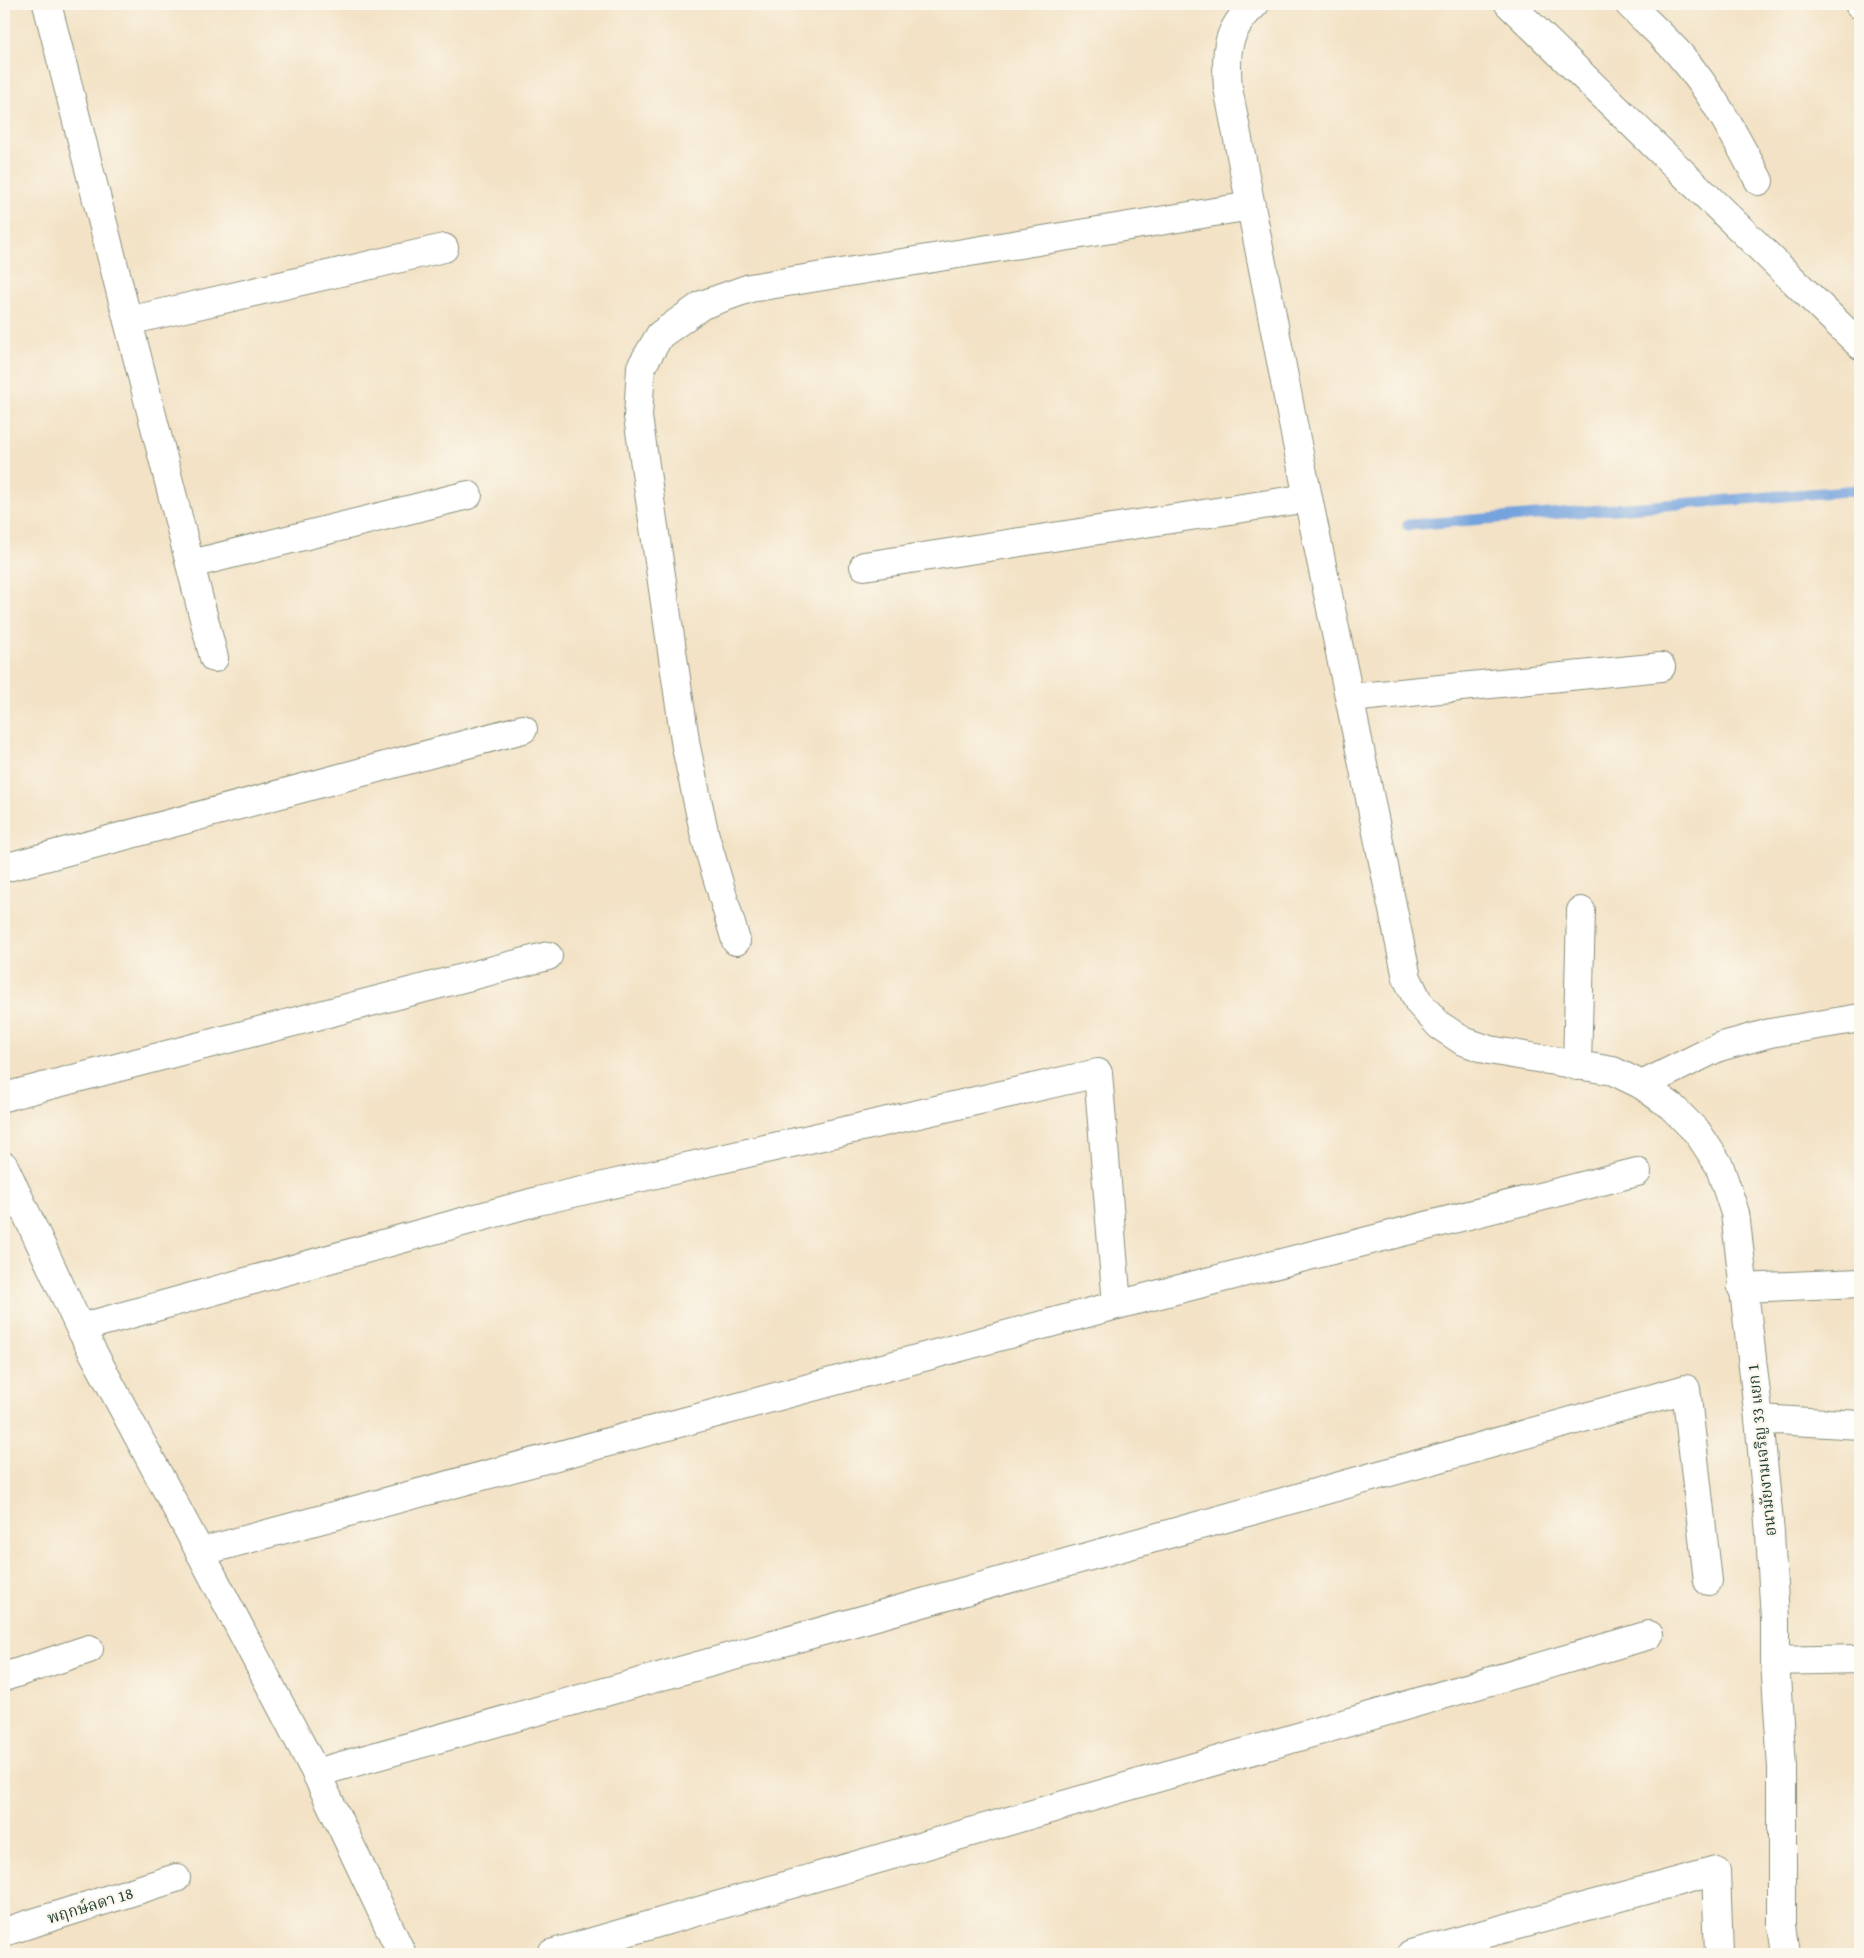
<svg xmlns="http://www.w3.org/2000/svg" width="1864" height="1958" font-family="'Gentium Book Plus','Noto Serif Thai',serif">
<rect width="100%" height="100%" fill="#fbf7ec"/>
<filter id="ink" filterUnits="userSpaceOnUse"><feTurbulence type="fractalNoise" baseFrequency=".02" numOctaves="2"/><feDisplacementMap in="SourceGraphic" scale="10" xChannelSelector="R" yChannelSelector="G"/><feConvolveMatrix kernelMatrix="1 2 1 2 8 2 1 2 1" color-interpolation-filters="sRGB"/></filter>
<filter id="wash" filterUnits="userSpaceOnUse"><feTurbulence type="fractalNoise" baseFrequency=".0096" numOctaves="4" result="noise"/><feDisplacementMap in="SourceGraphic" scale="20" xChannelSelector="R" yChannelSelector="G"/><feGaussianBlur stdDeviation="1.12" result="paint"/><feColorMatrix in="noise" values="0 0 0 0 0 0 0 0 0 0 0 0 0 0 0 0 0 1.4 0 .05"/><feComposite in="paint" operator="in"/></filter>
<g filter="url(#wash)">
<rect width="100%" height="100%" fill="#f3e2c5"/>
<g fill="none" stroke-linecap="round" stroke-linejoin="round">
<polyline stroke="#74a3dd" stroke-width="11" points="1408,525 1860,490"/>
</g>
</g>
<g filter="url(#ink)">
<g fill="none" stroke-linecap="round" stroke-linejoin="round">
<g stroke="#89907c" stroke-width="30">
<g id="minor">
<polyline points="47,4 214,658"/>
<path d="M1255,4c-29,26 -30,47 -27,84l69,356 110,534 12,25 20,22 24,16 26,9 124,21 29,14 29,21 27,27 21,32 16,48 24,206 11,114 5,87v41l7,107v158l4,28"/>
<polyline points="1509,4 1860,345"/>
<path d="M1629,4c17,17 35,33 51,51 33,38 56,83 79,126"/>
<polyline points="1859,4 1860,5"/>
<polyline points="128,321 444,248"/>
<polyline points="191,564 468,495"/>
<polyline points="864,566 1308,498"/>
<polyline points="1350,698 1661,667"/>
<polyline points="4,868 523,729"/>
<polyline points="736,941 705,836 686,747 638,417 641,367 660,335 702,305 750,288 1251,206"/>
<polyline points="1577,1066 1581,911"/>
<polyline points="1642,1085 1719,1047 1770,1033 1860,1018"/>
<polyline points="4,1097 548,956"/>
<polyline points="4,1166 80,1328 200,1552 316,1773 402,1954"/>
<polyline points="1742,1288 1860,1283"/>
<polyline points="80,1328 538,1201 1098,1073 1117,1305"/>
<polyline points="1759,1419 1860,1425"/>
<polyline points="200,1552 1117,1305 1637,1172"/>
<polyline points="1775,1661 1860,1659"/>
<polyline points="4,1677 89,1649"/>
<polyline points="316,1773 1686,1389 1708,1581"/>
<polyline points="4,1932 176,1878"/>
<polyline points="551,1954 1649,1635"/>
<polyline points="1411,1954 1716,1871 1719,1954"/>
</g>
</g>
<use href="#minor" stroke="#fff" stroke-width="28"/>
</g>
</g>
<g text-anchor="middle" stroke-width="4.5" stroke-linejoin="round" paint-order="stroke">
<g font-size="16" fill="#1f3d34" stroke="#fbf7ec">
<text transform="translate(1761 1450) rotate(-96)" y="6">อนามัยงามเจริญ 33 แยก 1</text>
<text transform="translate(90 1905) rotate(-17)" y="6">พฤกษ์ลดา 18</text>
</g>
</g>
<rect width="1864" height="1958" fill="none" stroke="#fbf7ec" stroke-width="20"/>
</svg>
